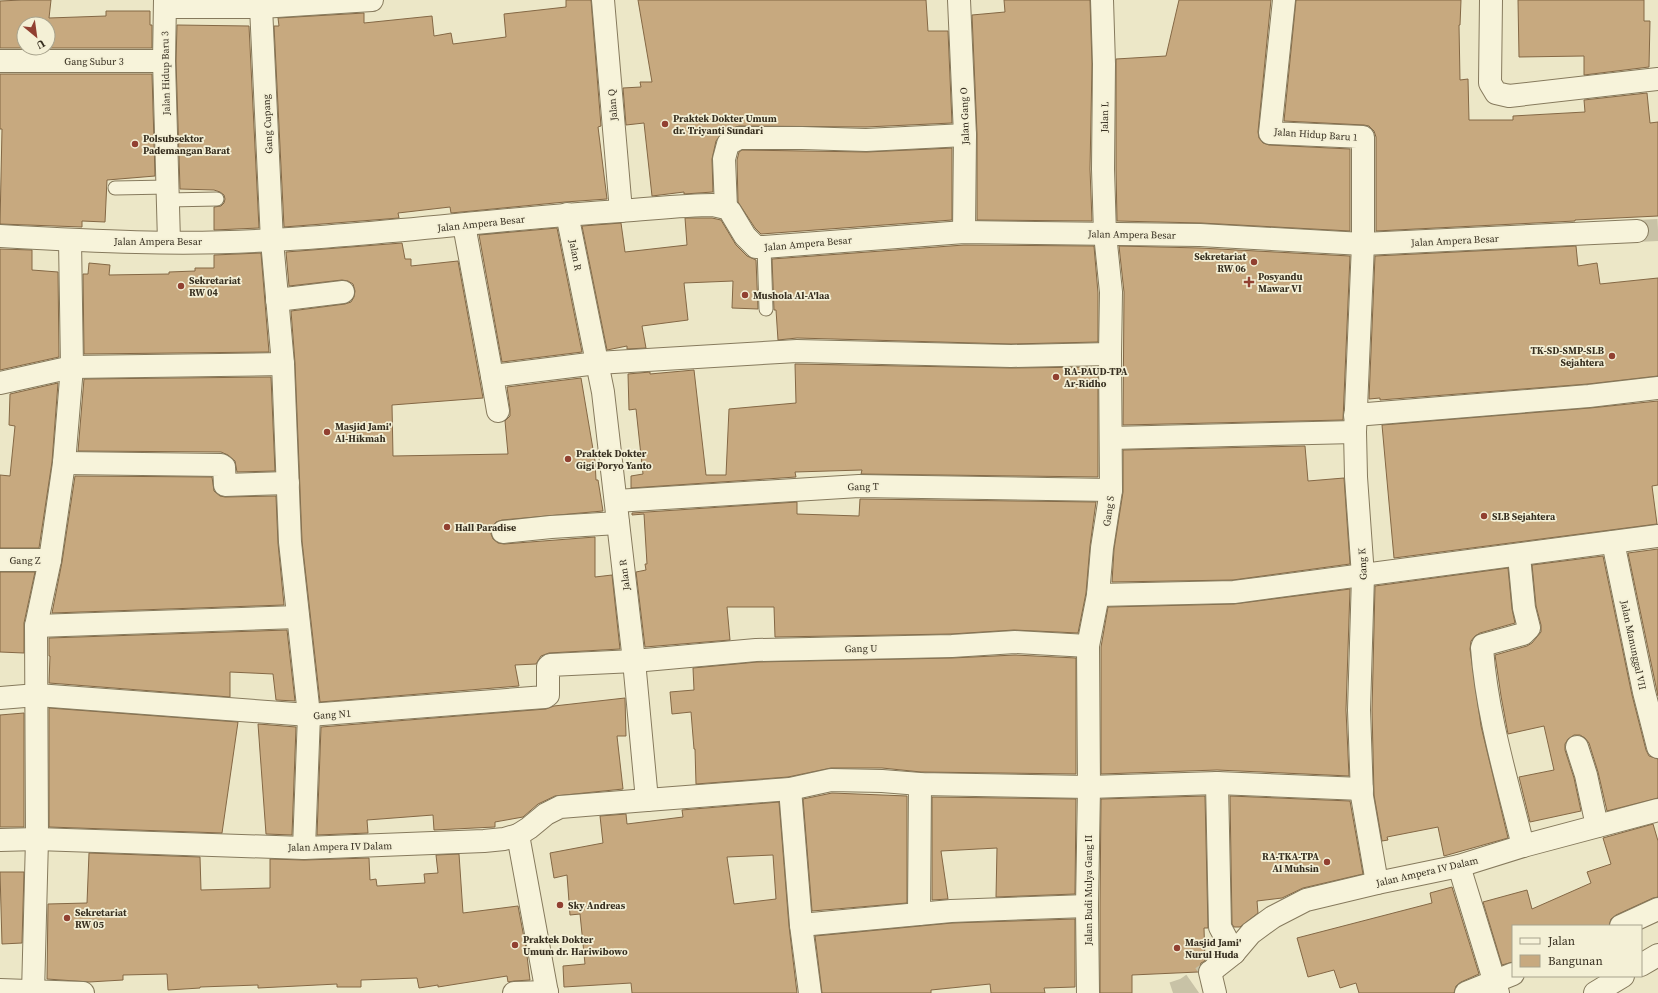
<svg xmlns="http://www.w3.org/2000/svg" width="1658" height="993" font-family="'Source Serif 4',serif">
<rect width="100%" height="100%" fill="#ece7c7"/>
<g fill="#c7a97f" stroke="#846845" fill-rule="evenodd">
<path d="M22,0h29l-2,18 57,-2v-5h44v14h2v23h-152v-47zM24,24h24v24h-24z"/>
<polygon points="566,0 591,0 601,126 598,127 607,199 565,202 451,213 450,207 398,213 399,218 284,227 274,26 279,26 278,18 364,13 364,23 432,16 434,36 451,33 453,44 506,37 504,14 566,7"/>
<polygon points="638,0 926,0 928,31 948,31 952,123 866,127 739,126 722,133 716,141 712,159 713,192 684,194 684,192 652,196 644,123 626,125 623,88 641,87 640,82 652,82"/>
<polygon points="1004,0 1090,0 1092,64 1090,169 1092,221 977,220 977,134 972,15 1005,12"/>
<polygon points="1179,0 1271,0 1258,132 1259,138 1263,143 1269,145 1350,149 1350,231 1201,223 1117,221 1116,169 1116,59 1166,56"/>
<polygon points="1296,0 1461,0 1460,25 1459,25 1460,80 1468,79 1469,120 1513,120 1513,116 1585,112 1584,100 1647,93 1650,123 1658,122 1658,216 1575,220 1575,221 1376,231 1376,137 1374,131 1369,126 1364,125 1284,121"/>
<polygon points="1518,0 1644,0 1644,21 1650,21 1649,67 1584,75 1584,56 1519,57"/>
<polygon points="177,25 249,26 259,228 214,230 214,207 221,206 224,203 225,199 224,195 220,192 214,190 180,189 176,61"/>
<polygon points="0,74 152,74 155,176 107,180 105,222 82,221 82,227 0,224 2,129 0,129"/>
<polygon points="952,148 952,220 761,234 755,228 738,202 737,160 739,152 742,150 867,152"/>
<polygon points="685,218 712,218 721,220 736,245 747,256 756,260 758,309 732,308 733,281 684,283 688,320 642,326 646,348 627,349 627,346 607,350 582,226 621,223 625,252 687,245"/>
<polygon points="557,228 582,352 502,362 479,235"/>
<polygon points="402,243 405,259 411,259 411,266 458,261 483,398 392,405 393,456 508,454 505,421 510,416 510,409 507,387 581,378 595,461 596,480 598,480 603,511 502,520 496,522 492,527 491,534 493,539 498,543 504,544 595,537 595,577 612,575 620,649 549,653 541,656 536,664 515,665 519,686 320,702 302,541 295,363 291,311 345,304 351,302 354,297 355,291 353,284 348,281 342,280 289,286 286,252"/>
<polygon points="964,245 1094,246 1098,293 1098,342 1011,344 797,338 778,340 776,310 774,310 772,259"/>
<polygon points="1119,246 1200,248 1350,256 1343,420 1123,425 1124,292"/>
<polygon points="1576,246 1578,266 1597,263 1600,284 1658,278 1658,376 1588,384 1380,400 1380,398 1369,399 1375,256"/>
<polygon points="0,249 32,250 32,270 58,272 59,357 0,370"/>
<polygon points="261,253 269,352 84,354 83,274 88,274 89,263 110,265 109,275 169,274 169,272 195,271 195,268 214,268 214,255"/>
<polygon points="795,364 1011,368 1098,367 1098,477 861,474 862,470 795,472 796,477 631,488 631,476 643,474 636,409 629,410 628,374 650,372 650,374 694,370 706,475 726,475 729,409 796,403"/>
<polygon points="271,377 275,471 237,472 235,461 228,455 221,452 78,451 84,379"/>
<polygon points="58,383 52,462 39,548 0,548 0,475 10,476 15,426 9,425 10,394"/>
<polygon points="1658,401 1658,485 1652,486 1657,524 1394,558 1382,425 1590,408"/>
<polygon points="1305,446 1308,481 1344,478 1350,564 1233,580 1112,582 1114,549 1123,492 1123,450"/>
<polygon points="75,476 212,477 214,491 220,496 225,497 276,496 278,543 284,605 52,613 62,562"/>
<polygon points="860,499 1096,502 1090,546 1086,593 1078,633 1014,630 951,634 775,637 774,607 727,607 730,640 645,647 636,572 646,570 645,564 647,564 644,514 632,515 632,513 797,502 797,514 859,516"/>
<polygon points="1658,549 1658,696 1628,553"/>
<polygon points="1603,556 1632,695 1646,750 1649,756 1658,759 1658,798 1607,811 1598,772 1589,743 1585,738 1580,735 1574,735 1568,739 1565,744 1565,750 1574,778 1581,811 1530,822 1519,777 1554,770 1544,726 1508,734 1501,696 1495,655 1527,646 1532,643 1541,632 1541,625 1536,606 1532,565"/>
<polygon points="1508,568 1512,609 1515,623 1480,633 1475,636 1471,641 1470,649 1481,726 1508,838 1444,856 1438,827 1387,837 1388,840 1382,841 1374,795 1372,710 1375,586"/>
<polygon points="0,572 35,572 24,623 24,653 0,652"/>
<polygon points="1350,589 1346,710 1349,776 1217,770 1101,774 1101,647 1108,607 1234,604"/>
<polygon points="287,630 295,701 276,700 273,674 230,672 230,697 49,683 50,656 49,656 49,638"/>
<polygon points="1015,655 1076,658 1076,774 921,772 882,768 831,768 788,777 696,784 695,749 694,749 691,712 672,714 670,692 694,690 693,668 757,662 952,658"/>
<polygon points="625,698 626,736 617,736 623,789 555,796 538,804 523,817 495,822 495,827 434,830 433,815 367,820 368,833 317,835 321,727 546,709 554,706"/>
<polygon points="49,708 238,722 222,833 49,827"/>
<polygon points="24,713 24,827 0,827 0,715"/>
<polygon points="258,724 296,727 292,835 266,834"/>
<polygon points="832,793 907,796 907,903 812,911 803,799"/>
<polygon points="1205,796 1208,928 1204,928 1205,961 1201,963 1198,972 1132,975 1132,993 1100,993 1100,906 1101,799"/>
<polygon points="1230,796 1350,801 1363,874 1303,888 1282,898 1257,901 1258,913 1240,927 1234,927 1232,924"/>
<polygon points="932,797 1076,799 1075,894 996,897 997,848 941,851 948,899 932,900"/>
<path d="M779,802l10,124 8,67h-165l-1,-10 -67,4 -1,-21 22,-2 -5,-50 -10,1 -3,-40 -13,3 -4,-25 53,-10 -3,-27 26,-2 1,10 56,-7 -1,-7zM773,855l3,44 -42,5 -7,-47z"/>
<polygon points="1653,824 1658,841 1658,897 1653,898 1616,915 1611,919 1609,926 1513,926 1513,962 1502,965 1483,902 1527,890 1532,909 1591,883 1587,872 1611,864 1603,838"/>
<polygon points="89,853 200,857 201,890 270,888 270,859 304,860 369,858 370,880 376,879 377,886 425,883 424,874 438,873 436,855 459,854 463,913 518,906 526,948 530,980 514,981 508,982 507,976 438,987 438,985 419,988 417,978 361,980 361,987 337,987 337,984 258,988 258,985 200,987 200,988 168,990 167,974 123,975 123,980 89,982 47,979 48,904 87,903"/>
<polygon points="0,872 24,872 22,943 2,944"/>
<polygon points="1452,887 1479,974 1461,982 1456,986 1454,993 1359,993 1356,983 1340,988 1334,970 1308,977 1297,938 1432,903 1430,893"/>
<polygon points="1075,919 1075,987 1044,988 1045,993 991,993 990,984 931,990 931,993 822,993 815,936 952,923"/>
</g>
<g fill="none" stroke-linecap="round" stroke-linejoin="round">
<polyline stroke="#c8c2a6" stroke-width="22" stroke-dasharray="22 11" stroke-linecap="butt" points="1173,993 1185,989 1215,968"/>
<polyline stroke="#c8c2a6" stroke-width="22" stroke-dasharray="22 11" stroke-linecap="butt" points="1637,231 1658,230"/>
<g stroke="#867a5d" stroke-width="15">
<g id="service">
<polyline points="115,188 168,187"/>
<polyline points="168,200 217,199"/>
<polyline points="764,247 766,309"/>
</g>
</g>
<g stroke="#867a5d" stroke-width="24">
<g id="minor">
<polyline points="165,0 164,61 169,242"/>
<polyline points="603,0 621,211"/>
<polyline points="959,0 965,135 964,232"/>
<polyline points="1284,0 1270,133 1363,137 1363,244 1355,432 1356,477 1363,576 1359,710 1362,796 1377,883"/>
<polyline points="1491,0 1490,83 1496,93 1509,96 1658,79"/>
<polyline points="165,7 261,7 372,0"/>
<polyline points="261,7 272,241 283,364 290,542 309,715 304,848"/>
<polyline points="0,61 164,61"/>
<polyline points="726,208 724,159 728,144 739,138 802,138 866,140 965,135"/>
<polyline points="464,225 492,376"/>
<polyline points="277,300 343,292"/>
<polyline points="0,383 72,367 283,364"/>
<polyline points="498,411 492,376 597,363 797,351 1011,356 1110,354"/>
<polyline points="1355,415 1589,396 1658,388"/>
<polyline points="1111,438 1355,432"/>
<polyline points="64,463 221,465 224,467 225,485 288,483"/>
<polyline points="616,501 859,486 1111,490"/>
<polyline points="503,532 551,527 618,523"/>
<polyline points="1613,542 1644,692 1658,747"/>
<path d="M1519,556l5,52 5,20 -6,6 -40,11 -1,3c5,68 25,132 41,198"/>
<polyline points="0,560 50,560"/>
<polyline points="1098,595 1234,592 1658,536"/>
<polyline points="36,626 298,617"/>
<polyline points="0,698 37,695 309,715 545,697 548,695 548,667 550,665 634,661 756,650 952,646 1015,642 1088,646"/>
<polyline points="1577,747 1586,775 1597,826"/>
<polyline points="1217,783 1220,927 1234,953"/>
<polyline points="790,789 801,925 810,993"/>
<polyline points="647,800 790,789 831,780 882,781 920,784 1089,787 1217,783 1362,789"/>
<polyline points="518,835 529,828 546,814 560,807 647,800 634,661 603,392 567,214"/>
<polyline points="0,840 37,839 304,848 484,841 504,839 518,835 547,993"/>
<polyline points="1459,866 1498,993"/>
<polyline points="919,914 920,784"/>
<polyline points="801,925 951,911 1087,906"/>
<polyline points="1621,926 1658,909"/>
<polyline points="1641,965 1658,955"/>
<polyline points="1215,968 1234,953 1251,933 1273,917 1306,900 1377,883 1459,866 1523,846 1658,810"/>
<polyline points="1210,972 1215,993"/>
<polyline points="0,990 83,993"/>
<polyline points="33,993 37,839 36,626 50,560 64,463 72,367 70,240"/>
<polyline points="514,993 547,992"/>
<polyline points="1088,993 1087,906 1089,787 1088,646 1098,595 1102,548 1111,490 1110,354 1111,292 1105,234 1103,169 1104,64 1102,0"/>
<polyline points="1466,993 1513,974"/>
<polyline points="1595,993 1623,976"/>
</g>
</g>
<g stroke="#867a5d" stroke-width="24">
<path id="tertiary" d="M0,236c90,5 182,10 273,4 116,-6 231,-22 347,-29 31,-2 62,-6 93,-6l13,3 4,3 15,25 11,11h8l200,-15 236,3 163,9 274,-13"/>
</g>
<use href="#service" stroke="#f7f3da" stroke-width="13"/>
<use href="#minor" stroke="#f7f3da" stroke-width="22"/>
<use href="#tertiary" stroke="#f7f3da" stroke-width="22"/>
</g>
<g fill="#914031" stroke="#f4f0d6" stroke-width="1.5">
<circle cx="665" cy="124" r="4"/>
<circle cx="135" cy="144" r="4"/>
<circle cx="1254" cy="262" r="4"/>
<path d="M1247 276h4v4h4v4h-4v4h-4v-4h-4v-4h4z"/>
<circle cx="181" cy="286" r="4"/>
<circle cx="745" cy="295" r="4"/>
<circle cx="1612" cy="356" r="4"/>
<circle cx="1056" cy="377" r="4"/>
<circle cx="327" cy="432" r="4"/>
<circle cx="568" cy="459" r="4"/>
<circle cx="1484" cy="516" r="4"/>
<circle cx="447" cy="527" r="4"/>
<circle cx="1327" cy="862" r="4"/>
<circle cx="560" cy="905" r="4"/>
<circle cx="67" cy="918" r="4"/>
<circle cx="515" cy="945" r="4"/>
<circle cx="1177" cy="948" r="4"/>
</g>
<g text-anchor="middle" stroke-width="3.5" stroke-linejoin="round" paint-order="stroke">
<g font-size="10" fill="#372f20" stroke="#f4f0d6">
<text x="94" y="65">Gang Subur 3</text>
<text transform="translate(165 73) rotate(-91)" y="4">Jalan Hidup Baru 3</text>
<text transform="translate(612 105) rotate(-95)" y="4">Jalan Q</text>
<text transform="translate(964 116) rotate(-92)" y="4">Jalan Gang O</text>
<text transform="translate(1104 117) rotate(-89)" y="4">Jalan L</text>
<text transform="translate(267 124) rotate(-93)" y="4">Gang Cupang</text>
<text transform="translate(1316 134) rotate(4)" y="4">Jalan Hidup Baru 1</text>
<text transform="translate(481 223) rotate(-6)" y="4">Jalan Ampera Besar</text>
<text transform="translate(1132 234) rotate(1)" y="4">Jalan Ampera Besar</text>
<text transform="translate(1455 240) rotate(-3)" y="4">Jalan Ampera Besar</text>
<text x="158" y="245">Jalan Ampera Besar</text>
<text transform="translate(808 243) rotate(-5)" y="4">Jalan Ampera Besar</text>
<text transform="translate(576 255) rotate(79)" y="4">Jalan R</text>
<text transform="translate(863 486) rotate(-1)" y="4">Gang T</text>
<text transform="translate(1108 511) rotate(-82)" y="4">Gang S</text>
<text x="25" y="564">Gang Z</text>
<text transform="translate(1362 564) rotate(-93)" y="4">Gang K</text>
<text transform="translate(624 575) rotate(-97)" y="4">Jalan R</text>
<text transform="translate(1634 645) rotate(78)" y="4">Jalan Manunggal VII</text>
<text transform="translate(861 648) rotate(-1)" y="4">Gang U</text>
<text transform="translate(332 714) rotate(-4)" y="4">Gang N1</text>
<text transform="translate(340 846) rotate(-1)" y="4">Jalan Ampera IV Dalam</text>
<text transform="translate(1427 871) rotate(-13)" y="4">Jalan Ampera IV Dalam</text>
<text transform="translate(1088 890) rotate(-90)" y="4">Jalan Budi Mulya Gang II</text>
</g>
<g font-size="10" font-weight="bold" fill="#372f20" stroke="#f4f0d6" text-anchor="start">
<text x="673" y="122">Praktek Dokter Umum<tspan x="673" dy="12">dr. Triyanti Sundari</tspan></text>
<text x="143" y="142">Polsubsektor<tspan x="143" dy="12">Pademangan Barat</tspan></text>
<text x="1246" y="260" text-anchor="end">Sekretariat<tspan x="1246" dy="12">RW 06</tspan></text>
<text x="1258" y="280">Posyandu<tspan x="1258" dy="12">Mawar VI</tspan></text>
<text x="189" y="284">Sekretariat<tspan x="189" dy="12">RW 04</tspan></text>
<text x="753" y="299">Mushola Al-A'laa</text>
<text x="1604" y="354" text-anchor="end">TK-SD-SMP-SLB<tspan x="1604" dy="12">Sejahtera</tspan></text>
<text x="1064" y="375">RA-PAUD-TPA<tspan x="1064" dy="12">Ar-Ridho</tspan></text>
<text x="335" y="430">Masjid Jami'<tspan x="335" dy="12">Al-Hikmah</tspan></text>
<text x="576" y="457">Praktek Dokter<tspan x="576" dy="12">Gigi Poryo Yanto</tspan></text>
<text x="1492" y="520">SLB Sejahtera</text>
<text x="455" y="531">Hall Paradise</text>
<text x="1319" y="860" text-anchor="end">RA-TKA-TPA<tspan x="1319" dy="12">Al Muhsin</tspan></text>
<text x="568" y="909">Sky Andreas</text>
<text x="75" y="916">Sekretariat<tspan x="75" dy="12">RW 05</tspan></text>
<text x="523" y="943">Praktek Dokter<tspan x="523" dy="12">Umum dr. Hariwibowo</tspan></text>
<text x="1185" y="946">Masjid Jami'<tspan x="1185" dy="12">Nurul Huda</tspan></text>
</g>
</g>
<rect x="1512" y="925" width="130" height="52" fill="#f4f0d6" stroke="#a8a38d"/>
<rect x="1520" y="938" width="20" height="6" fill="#f7f3da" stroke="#a8a38d"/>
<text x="1548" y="945" font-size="12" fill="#372f20">Jalan</text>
<rect x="1520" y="955" width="20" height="12" fill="#c7a97f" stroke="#a8a38d"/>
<text x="1548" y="965" font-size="12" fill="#372f20">Bangunan</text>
<g transform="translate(36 36) rotate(151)"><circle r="19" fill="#f4f0d6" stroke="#a8a38d"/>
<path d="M0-3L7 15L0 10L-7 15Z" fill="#914031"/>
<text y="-6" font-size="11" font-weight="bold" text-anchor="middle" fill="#372f20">U</text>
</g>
</svg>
